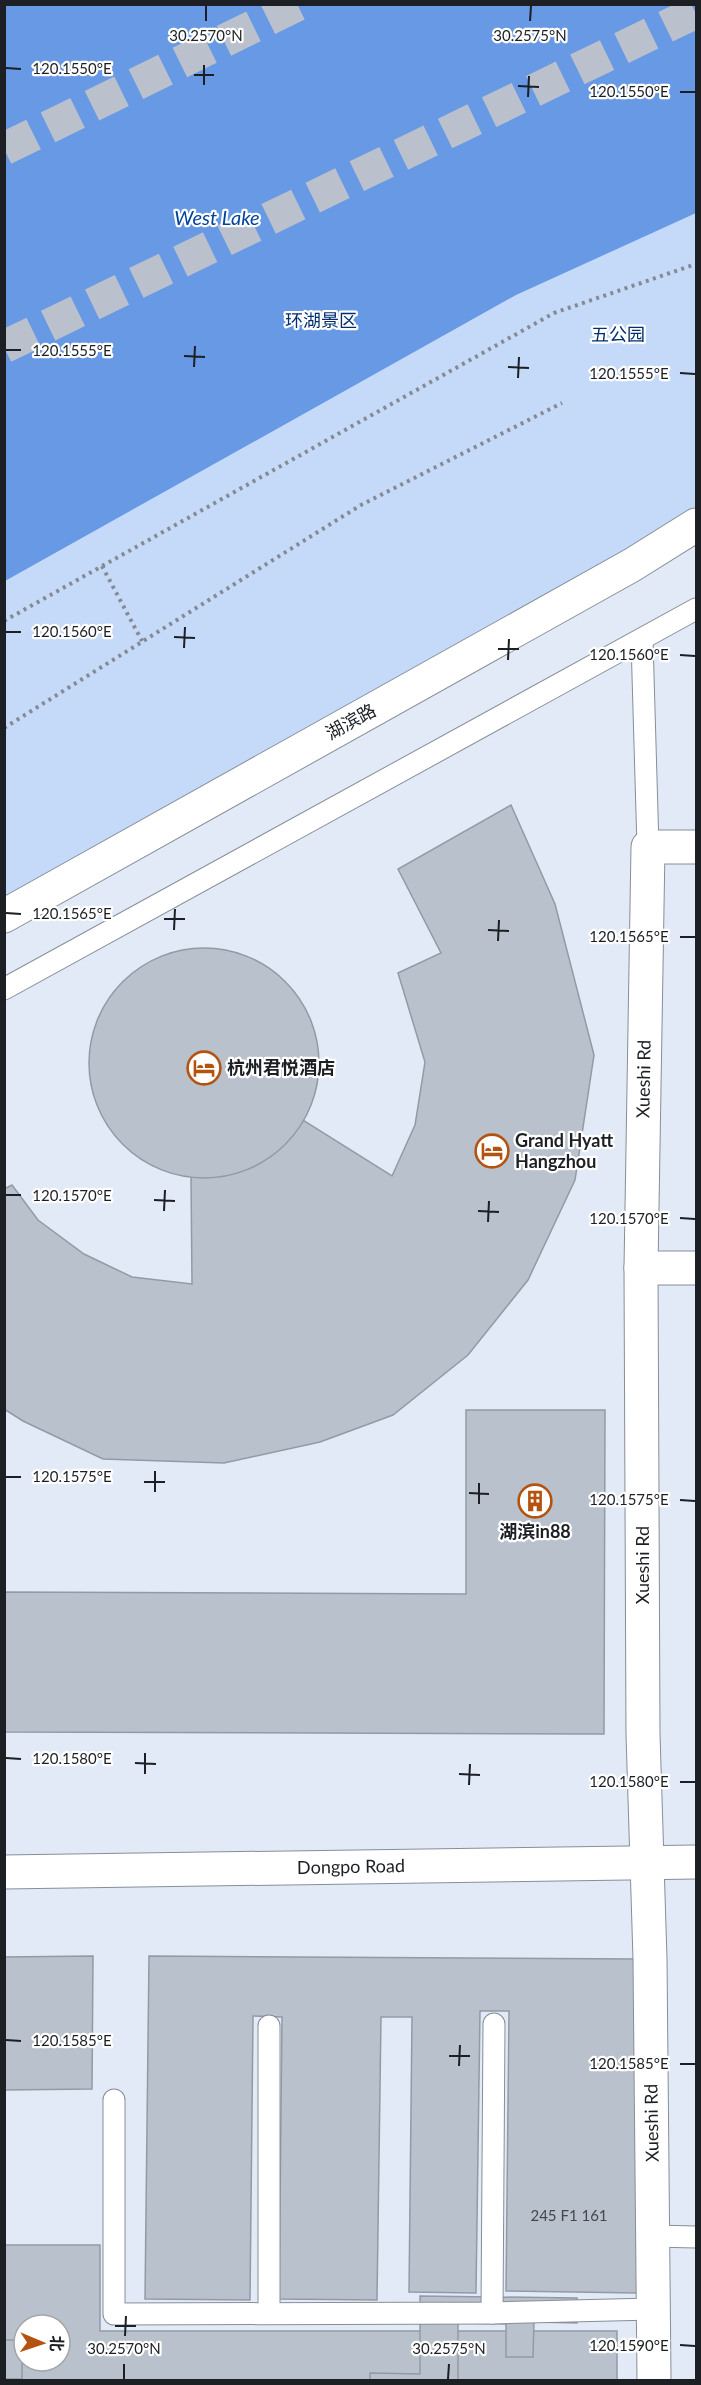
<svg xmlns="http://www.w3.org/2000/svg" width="701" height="2385" font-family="Lato,'Noto Sans SC',sans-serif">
<rect width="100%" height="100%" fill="#e1eaf6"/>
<polygon fill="#c5d9f8" points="5,5 696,5 696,528 5,916"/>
<polygon fill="#6799e4" points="5,4 696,5 696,213 516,295 5,581"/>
<g fill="#b9c1cc" stroke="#939aa6" stroke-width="1.5" fill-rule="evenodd">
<polygon points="511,805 555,904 594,1055 575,1180 528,1280 468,1355 393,1415 320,1442 224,1463 103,1459 23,1421 4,1409 4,1189 12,1185 38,1220 84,1254 132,1277 192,1284 191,1178 303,1120 392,1176 415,1125 425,1062 398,973 441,953 398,869"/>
<circle cx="204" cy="1063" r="115"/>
<polygon points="466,1410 605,1410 604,1734 4,1732 4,1592 466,1594"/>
<polygon points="93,1956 92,2089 4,2090 4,1957"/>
<polygon points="149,1956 638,1959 637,2293 506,2291 509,2011 480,2011 476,2293 409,2292 412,2017 381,2017 377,2300 279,2299 282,2017 253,2016 250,2300 145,2299"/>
<path d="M4,2245h96v86h517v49h-613zM24,2325h36v36h-36z"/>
<polygon points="420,2296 577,2298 577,2323 534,2322 533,2357 506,2357 506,2324 458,2323 458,2380 370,2380 370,2373 420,2374"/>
<rect x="4" y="2340" width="18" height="39"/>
</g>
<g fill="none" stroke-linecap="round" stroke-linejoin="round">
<g stroke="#bac1cc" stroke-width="33" stroke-dasharray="33 16" stroke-linecap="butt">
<polyline points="4,149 299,4"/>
<polyline points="4,347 696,12"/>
</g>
<g stroke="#878e99" stroke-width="23">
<g id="lane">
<polyline points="642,641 648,847"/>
<polyline points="4,989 696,609"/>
<polyline points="114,2100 114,2314 492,2313 653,2309"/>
<polyline points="653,2236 696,2237"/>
<polyline points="269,2313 269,2026"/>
<polyline points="492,2313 494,2024"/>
</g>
</g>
<g stroke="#878e99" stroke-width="35">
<g id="street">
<polyline points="4,916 632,565 696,525"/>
<polyline points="641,1268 696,1268"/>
<polyline points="4,1872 696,1862"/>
<polyline points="654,2380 650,1959 643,1734 641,1268 648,847 696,847"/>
</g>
</g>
<g stroke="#858b93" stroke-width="4" stroke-dasharray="3 4.5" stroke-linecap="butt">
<polyline points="102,566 142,641"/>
<polyline points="4,621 554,313 696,264"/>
<polyline points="4,728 361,505 562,403"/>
</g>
<use href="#lane" stroke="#fff" stroke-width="21"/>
<use href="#street" stroke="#fff" stroke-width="33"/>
</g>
<path fill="none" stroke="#1c1f23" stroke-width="2" d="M206,21v-15M530,21l1,-15M6,68l15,1M194,75h20M204,85v-20M518,86l21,1M680,92h15M528,97l1,-21M6,350h15M184,356l21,1M194,367l1,-21M508,367l21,1M680,373l15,1M518,378l1,-21M6,632h15M174,637l21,1M184,648l1,-21M498,649h21M680,655l15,1M508,660l1,-21M6,913l15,1M164,919h21M174,930l1,-21M488,930l21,1M680,937h15M498,941l1,-21M6,1195h15M154,1200l21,1M164,1211l1,-21M478,1211l21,1M680,1218l15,1M488,1222l1,-21M6,1477h15M144,1482h21M155,1492v-21M469,1493l20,1M680,1500l15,1M479,1504v-21M6,1758l15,1M135,1763l21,1M145,1774v-21M459,1774l21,1M680,1782h15M469,1785l1,-21M6,2040l15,1M449,2056h21M680,2064h15M459,2066l1,-21M115,2326h21M125,2336l1,-20M680,2345l15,1M124,2379v-15M448,2379l1,-15"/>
<defs>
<g id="hotel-ring" transform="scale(1.725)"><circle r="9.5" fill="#fff" stroke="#b4530f" stroke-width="1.5"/><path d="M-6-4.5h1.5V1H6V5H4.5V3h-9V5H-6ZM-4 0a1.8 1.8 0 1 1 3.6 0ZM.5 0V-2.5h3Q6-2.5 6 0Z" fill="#b4530f"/></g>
<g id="building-ring" transform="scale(1.725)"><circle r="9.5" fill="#fff" stroke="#b4530f" stroke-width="1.5"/><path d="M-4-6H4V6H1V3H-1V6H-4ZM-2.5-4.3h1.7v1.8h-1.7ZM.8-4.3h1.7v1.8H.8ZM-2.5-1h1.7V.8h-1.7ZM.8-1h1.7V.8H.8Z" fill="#b4530f"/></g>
</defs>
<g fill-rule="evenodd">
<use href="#hotel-ring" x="204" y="1068"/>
<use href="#hotel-ring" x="492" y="1151"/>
<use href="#building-ring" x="535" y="1501"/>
</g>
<g text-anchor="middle" stroke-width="4.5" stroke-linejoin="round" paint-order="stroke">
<g font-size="15" fill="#43484d">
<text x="569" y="2221">245 F1 161</text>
</g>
<g font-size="18" fill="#002e6f" stroke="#fff">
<text x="321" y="327">环湖景区</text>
<text x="618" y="341">五公园</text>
</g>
<g font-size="18" fill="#1c1f23" stroke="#fff">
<text transform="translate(351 722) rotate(-29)" y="6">湖滨路</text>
<text transform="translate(644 1079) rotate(-89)" y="6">Xueshi Rd</text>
<text transform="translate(643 1565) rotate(-90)" y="6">Xueshi Rd</text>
<text transform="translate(351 1867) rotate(-1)" y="6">Dongpo Road</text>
<text transform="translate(652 2123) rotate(-91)" y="6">Xueshi Rd</text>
</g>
<g font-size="18" font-weight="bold" fill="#1c1f23" stroke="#fff" text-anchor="start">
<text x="227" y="1074">杭州君悦酒店</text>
<text x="515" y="1147">Grand Hyatt<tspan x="515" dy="21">Hangzhou</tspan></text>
<text x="535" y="1538" text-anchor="middle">湖滨in88</text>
</g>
<g font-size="20" font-style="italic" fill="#00449b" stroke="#fff">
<text x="217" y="225">West Lake</text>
</g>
</g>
<g font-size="15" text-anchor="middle" fill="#1c1f23" stroke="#fff" stroke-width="4.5" stroke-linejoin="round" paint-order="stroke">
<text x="206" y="41">30.2570°N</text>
<text x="530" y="41">30.2575°N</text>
<text x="72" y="74">120.1550°E</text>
<text x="629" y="97">120.1550°E</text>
<text x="72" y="356">120.1555°E</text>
<text x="629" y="379">120.1555°E</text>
<text x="72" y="637">120.1560°E</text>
<text x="629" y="660">120.1560°E</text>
<text x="72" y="919">120.1565°E</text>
<text x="629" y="942">120.1565°E</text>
<text x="72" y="1201">120.1570°E</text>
<text x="629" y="1224">120.1570°E</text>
<text x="72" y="1482">120.1575°E</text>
<text x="629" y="1505">120.1575°E</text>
<text x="72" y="1764">120.1580°E</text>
<text x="629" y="1787">120.1580°E</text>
<text x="72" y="2046">120.1585°E</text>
<text x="629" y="2069">120.1585°E</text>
<text x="629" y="2351">120.1590°E</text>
<text x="124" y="2354">30.2570°N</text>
<text x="449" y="2354">30.2575°N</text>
</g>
<rect width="701" height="2385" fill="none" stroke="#1c1f23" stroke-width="12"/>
<g transform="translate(42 2343) rotate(92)"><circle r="28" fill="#ffffff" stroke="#a4a5a7" stroke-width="1.5"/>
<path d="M0-4.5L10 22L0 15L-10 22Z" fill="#b4530f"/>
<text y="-9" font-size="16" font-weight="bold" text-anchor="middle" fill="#1c1f23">北</text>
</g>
</svg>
